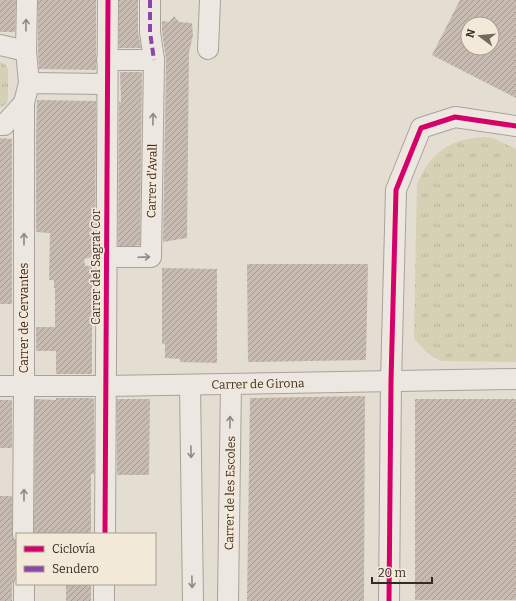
<svg xmlns="http://www.w3.org/2000/svg" width="516" height="601" font-family="Bitter,serif">
<defs>
<pattern id="grass-tufts" width="24" height="20" patternUnits="userSpaceOnUse"><rect width="24" height="20" fill="#d4d1b5"/><path d="M3 7l-1-3M5 7V3M7 7l1-3M15 17l-1-3M17 17v-4M19 17l1-3" fill="none" stroke="#b7b49b"/></pattern>
<pattern id="building-hatch" width="6" height="6" patternUnits="userSpaceOnUse"><rect width="6" height="6" fill="#c7bbb2"/><path d="M-1 1l2-2M0 6l6-6M5 7l2-2" fill="none" stroke="#a39890"/></pattern>
</defs>
<rect width="100%" height="100%" fill="#e3ddd2"/>
<g fill="url(#grass-tufts)">
<polygon points="0,62 5,64 8,69 8,101 6,104 0,108"/>
<path d="M484,137l9,1 23,11v213l-74,-1c-12,-4 -21,-13 -28,-23l3,-153c13,-32 32,-46 67,-48z"/>
</g>
<g fill="url(#building-hatch)" fill-rule="evenodd">
<polygon points="0,0 16,0 15,32 0,32"/>
<polygon points="38,0 96,0 96,70 39,69 38,53"/>
<polygon points="119,0 138,0 138,32 141,48 119,48"/>
<path d="M460,0h56v98l-84,-43zM468,24h24v24h-24z"/>
<polygon points="174,16 179,22 192,23 193,35 189,52 187,238 163,242 166,60 162,31 162,21 169,22"/>
<polygon points="120,72 142,72 140,245 134,246 118,246 119,102 121,102"/>
<polygon points="37,100 96,101 95,252 92,253 92,257 84,259 85,266 92,266 92,374 56,374 56,351 36,351 36,327 55,327 55,288 54,288 54,280 49,280 50,233 36,232 36,139"/>
<polygon points="0,138 12,139 12,304 0,304"/>
<polygon points="247,264 368,264 366,360 248,362"/>
<polygon points="162,268 217,269 217,363 180,362 180,359 165,358 165,344 162,344"/>
<polygon points="365,396 364,601 247,601 250,398"/>
<polygon points="56,398 92,398 92,399 94,399 94,474 91,474 91,534 34,534 35,399 56,400"/>
<polygon points="117,399 150,399 149,475 117,475"/>
<rect x="415" y="399" width="101" height="201"/>
<rect x="0" y="400" width="12" height="48"/>
<polygon points="0,496 12,496 12,534 13,539 16,542 15,577 12,584 12,601 0,601"/>
<rect x="66" y="584" width="25" height="17"/>
</g>
<g fill="none" stroke-linecap="round" stroke-linejoin="round">
<g stroke="#a9a29a" stroke-width="22">
<g id="street">
<polyline points="150,0 150,32 154,60"/>
<polyline points="0,45 26,51 29,83"/>
<polyline points="208,49 210,0"/>
<polyline points="26,51 27,0"/>
<polyline points="0,125 4,125 24,103 29,83 107,84"/>
<polyline points="106,257 151,257 154,60 107,60"/>
<polyline points="190,385 193,601"/>
<polyline points="0,386 105,386 516,379"/>
<polyline points="23,534 24,386 24,103"/>
<polyline points="105,534 108,0"/>
<polyline points="24,584 24,601"/>
<polyline points="104,601 104,584"/>
<polyline points="228,601 231,384"/>
<polyline points="389,601 391,381 396,190 421,128 455,117 516,126"/>
</g>
</g>
<use href="#street" stroke="#ece8e1" stroke-width="20"/>
<polyline stroke="#8e44ad" stroke-width="4" stroke-dasharray="8 4" stroke-linecap="butt" points="150,0 150,32 154,60"/>
<g stroke="#f3e9d9" stroke-width="8">
<g id="cycleway">
<polyline points="105,534 108,0"/>
<polyline points="389,601 391,381 396,190 421,128 455,117 516,126"/>
</g>
</g>
<use href="#cycleway" stroke="#d6006c" stroke-width="5"/>
</g>
<defs><path id="oneway-shaft" d="M-6 0H5M1.5-3L5.5 0L1.5 3" fill="none" stroke-width="1.6" stroke-linecap="round" stroke-linejoin="round"/></defs>
<g stroke="#928982">
<use href="#oneway-shaft" transform="translate(26 25) rotate(-89)"/>
<use href="#oneway-shaft" transform="translate(153 119) rotate(-89)"/>
<use href="#oneway-shaft" transform="translate(24 239) rotate(-90)"/>
<use href="#oneway-shaft" transform="translate(144 257) rotate(-2)"/>
<use href="#oneway-shaft" transform="translate(230 422) rotate(-89)"/>
<use href="#oneway-shaft" transform="translate(191 452) rotate(89)"/>
<use href="#oneway-shaft" transform="translate(24 495) rotate(-90)"/>
<use href="#oneway-shaft" transform="translate(192 582) rotate(89)"/>
</g>
<g text-anchor="middle" stroke-width="3.5" stroke-linejoin="round" paint-order="stroke">
<g font-size="12" fill="#382a22" stroke="#f3e9d9">
<text transform="translate(152 181) rotate(-89)" y="4">Carrer d'Avall</text>
<text transform="translate(96 267) rotate(-90)" y="4">Carrer del Sagrat Cor</text>
<text transform="translate(24 318) rotate(-90)" y="4">Carrer de Cervantes</text>
<text transform="translate(258 384) rotate(-1)" y="4">Carrer de Girona</text>
<text transform="translate(230 493) rotate(-89)" y="4">Carrer de les Escoles</text>
</g>
</g>
<rect x="16" y="533" width="140" height="52" fill="#f3e9d9" stroke="#a89d90"/>
<rect x="24" y="546" width="20" height="6" fill="#d6006c" stroke="#a89d90"/>
<text x="52" y="553" font-size="12" fill="#382a22">Ciclovía</text>
<rect x="24" y="566" width="20" height="6" fill="#8e44ad" stroke="#a89d90"/>
<text x="52" y="573" font-size="12" fill="#382a22">Sendero</text>
<g transform="translate(480 36) rotate(286)"><circle r="19" fill="#f3e9d9" stroke="#a89d90"/>
<path d="M0-3L7 15L0 10L-7 15Z" fill="#746960"/>
<text y="-6" font-size="11" font-weight="bold" text-anchor="middle" fill="#382a22">N</text>
</g>
<path d="M372 577v6h60v-6" fill="none" stroke="#382a22" stroke-width="2"/>
<text x="378" y="577" font-size="12" fill="#382a22" stroke="#f3e9d9" stroke-width="3" paint-order="stroke">20 m</text>
</svg>
